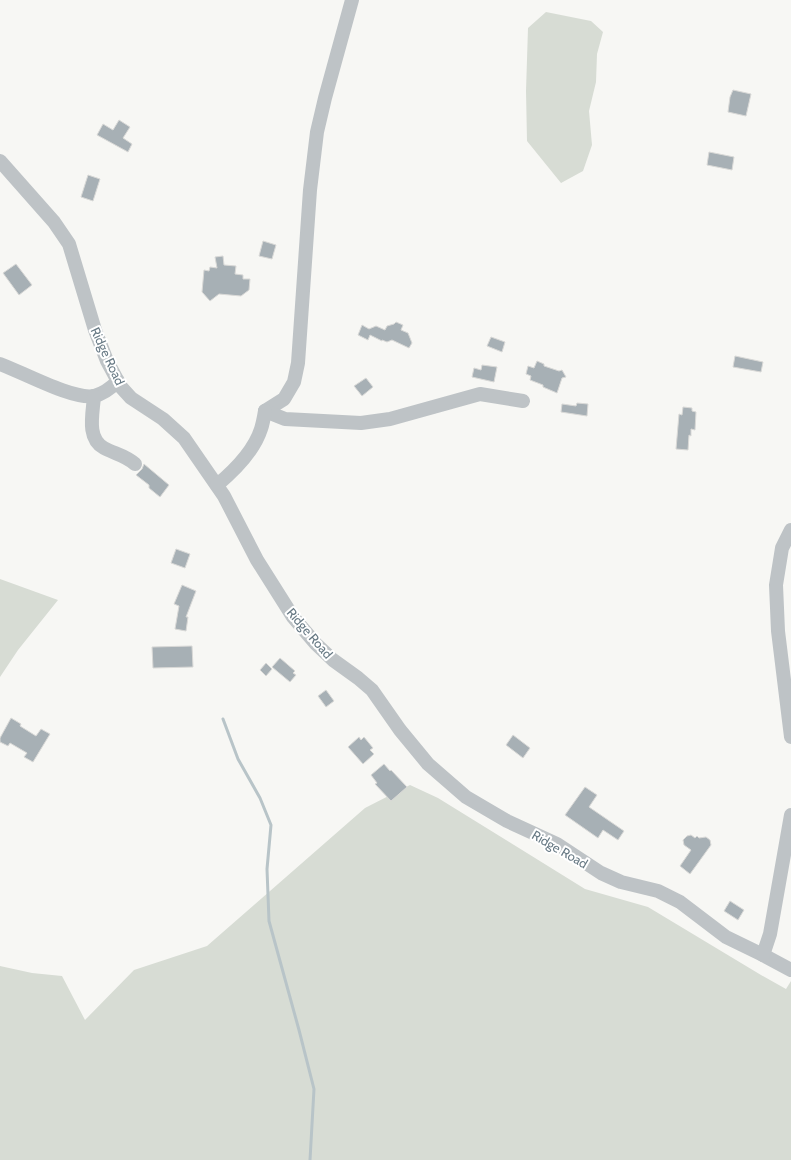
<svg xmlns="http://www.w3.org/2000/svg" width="791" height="1160" font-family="Cabin,sans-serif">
<rect width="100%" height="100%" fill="#f7f7f4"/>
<g fill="#d7dcd4">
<polygon points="546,12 591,21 603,32 597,54 596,82 589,111 592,145 583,171 561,183 527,141 526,91 528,28"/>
<polygon points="0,579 58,600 18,650 0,677"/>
<polygon points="410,785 438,798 585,889 648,907 761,975 786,989 791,981 791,1160 0,1160 0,966 32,973 62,976 85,1020 134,970 207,946 365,808"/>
</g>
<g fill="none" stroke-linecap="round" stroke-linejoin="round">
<polyline stroke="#b8c4c8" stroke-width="3" points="223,719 238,759 260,798 271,825 267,869 269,921 299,1030 314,1089 310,1160"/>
</g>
<g fill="#a7b0b5" stroke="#d9d9d7">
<polygon points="733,90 751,94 746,116 728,112 730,97"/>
<polygon points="119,120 130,127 123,138 132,144 128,152 97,135 103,124 113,130"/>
<polygon points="709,152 734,157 732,170 707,165"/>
<polygon points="88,175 100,179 93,201 81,197"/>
<polygon points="263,241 276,245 272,259 259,256"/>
<polygon points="223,256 224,265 236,266 235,274 243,275 243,279 250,279 249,290 241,296 219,294 210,301 202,292 204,270 209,271 210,267 217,268 215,257"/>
<polygon points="16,264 32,285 19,295 3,273"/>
<polygon points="396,322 403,325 401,330 408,333 412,343 409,348 392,340 387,342 382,340 382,341 370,335 368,340 358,335 362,325 369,329 376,326 385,330 387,326 394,324"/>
<polygon points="491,337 505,342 502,352 487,346"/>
<polygon points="735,356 763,362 761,372 733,367"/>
<polygon points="537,361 544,364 544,366 559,371 562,370 566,377 562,378 557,393 543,387 543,385 530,380 531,376 526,374 528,366 534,368"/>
<polygon points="482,365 497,367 494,382 472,377 474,368 481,370"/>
<polygon points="366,378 373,387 362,396 354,386"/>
<polygon points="577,403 588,404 587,416 561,412 562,404 576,406"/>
<polygon points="683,407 692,408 692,411 696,412 695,430 691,429 691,436 689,435 688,450 676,449 679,414 682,415"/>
<polygon points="144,464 169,485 160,497 149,488 149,485 136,475 142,469"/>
<polygon points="176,549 190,554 185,568 171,563"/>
<polygon points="182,585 196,591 186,617 188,617 186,631 175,629 179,606 174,604"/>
<polygon points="192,646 193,667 153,668 152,647"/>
<polygon points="280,658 295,671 293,673 296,675 290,682 272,667"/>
<polygon points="266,663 272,669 266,676 260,670"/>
<polygon points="326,690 334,701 326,707 318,696"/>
<polygon points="11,718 21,724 20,726 36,736 41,729 50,734 33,762 24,757 27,753 10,743 8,746 0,742 0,738"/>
<polygon points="513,735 530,748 523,758 506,745"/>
<polygon points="359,737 361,740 364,737 373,748 370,750 374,754 363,764 348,747"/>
<polygon points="384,764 390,771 391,770 407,787 391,801 375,784 377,783 371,775"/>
<polygon points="585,787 597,795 589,807 624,831 618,840 603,830 598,838 565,815"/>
<polygon points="691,835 695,838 697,836 699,838 706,837 710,840 711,845 690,874 680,866 691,850 684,845 683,840 687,836"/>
<polygon points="730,901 744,910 738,920 724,911"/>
</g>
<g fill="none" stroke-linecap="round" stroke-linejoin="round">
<g stroke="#bec3c6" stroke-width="14">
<polyline points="0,161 54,222 69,244 95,330 107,361 121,387 131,398 163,419 184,438 224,496 257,560 293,617 316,644 333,660 358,678 372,690 400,730 428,764 466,797 507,821 557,844 601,873 621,882 658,891 680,902 726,937 763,955 791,970"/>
<path d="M0,364c22,8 73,36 94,32 9,-2 17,-8 24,-15"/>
<path d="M94,396c-1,17 -8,42 10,52 11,6 21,7 31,16"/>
<polyline points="265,411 284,399 294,382 298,363 310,190 317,132 325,98 352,0"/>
<polyline points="265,411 285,419 361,423 390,419 480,394 523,401"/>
<path d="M217,485c18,-15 37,-34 44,-56 2,-6 3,-12 4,-18"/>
<polyline points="791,530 782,548 776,585 778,631 791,737"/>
<polyline points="763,955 770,934 791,815"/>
</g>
</g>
<g text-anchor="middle" stroke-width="4" stroke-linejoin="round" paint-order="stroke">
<g font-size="13" fill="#677984" stroke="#fff">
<text transform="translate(108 356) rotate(65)" y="5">Ridge Road</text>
<text transform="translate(310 633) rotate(49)" y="5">Ridge Road</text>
<text transform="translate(560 849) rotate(30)" y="5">Ridge Road</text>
</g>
</g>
</svg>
